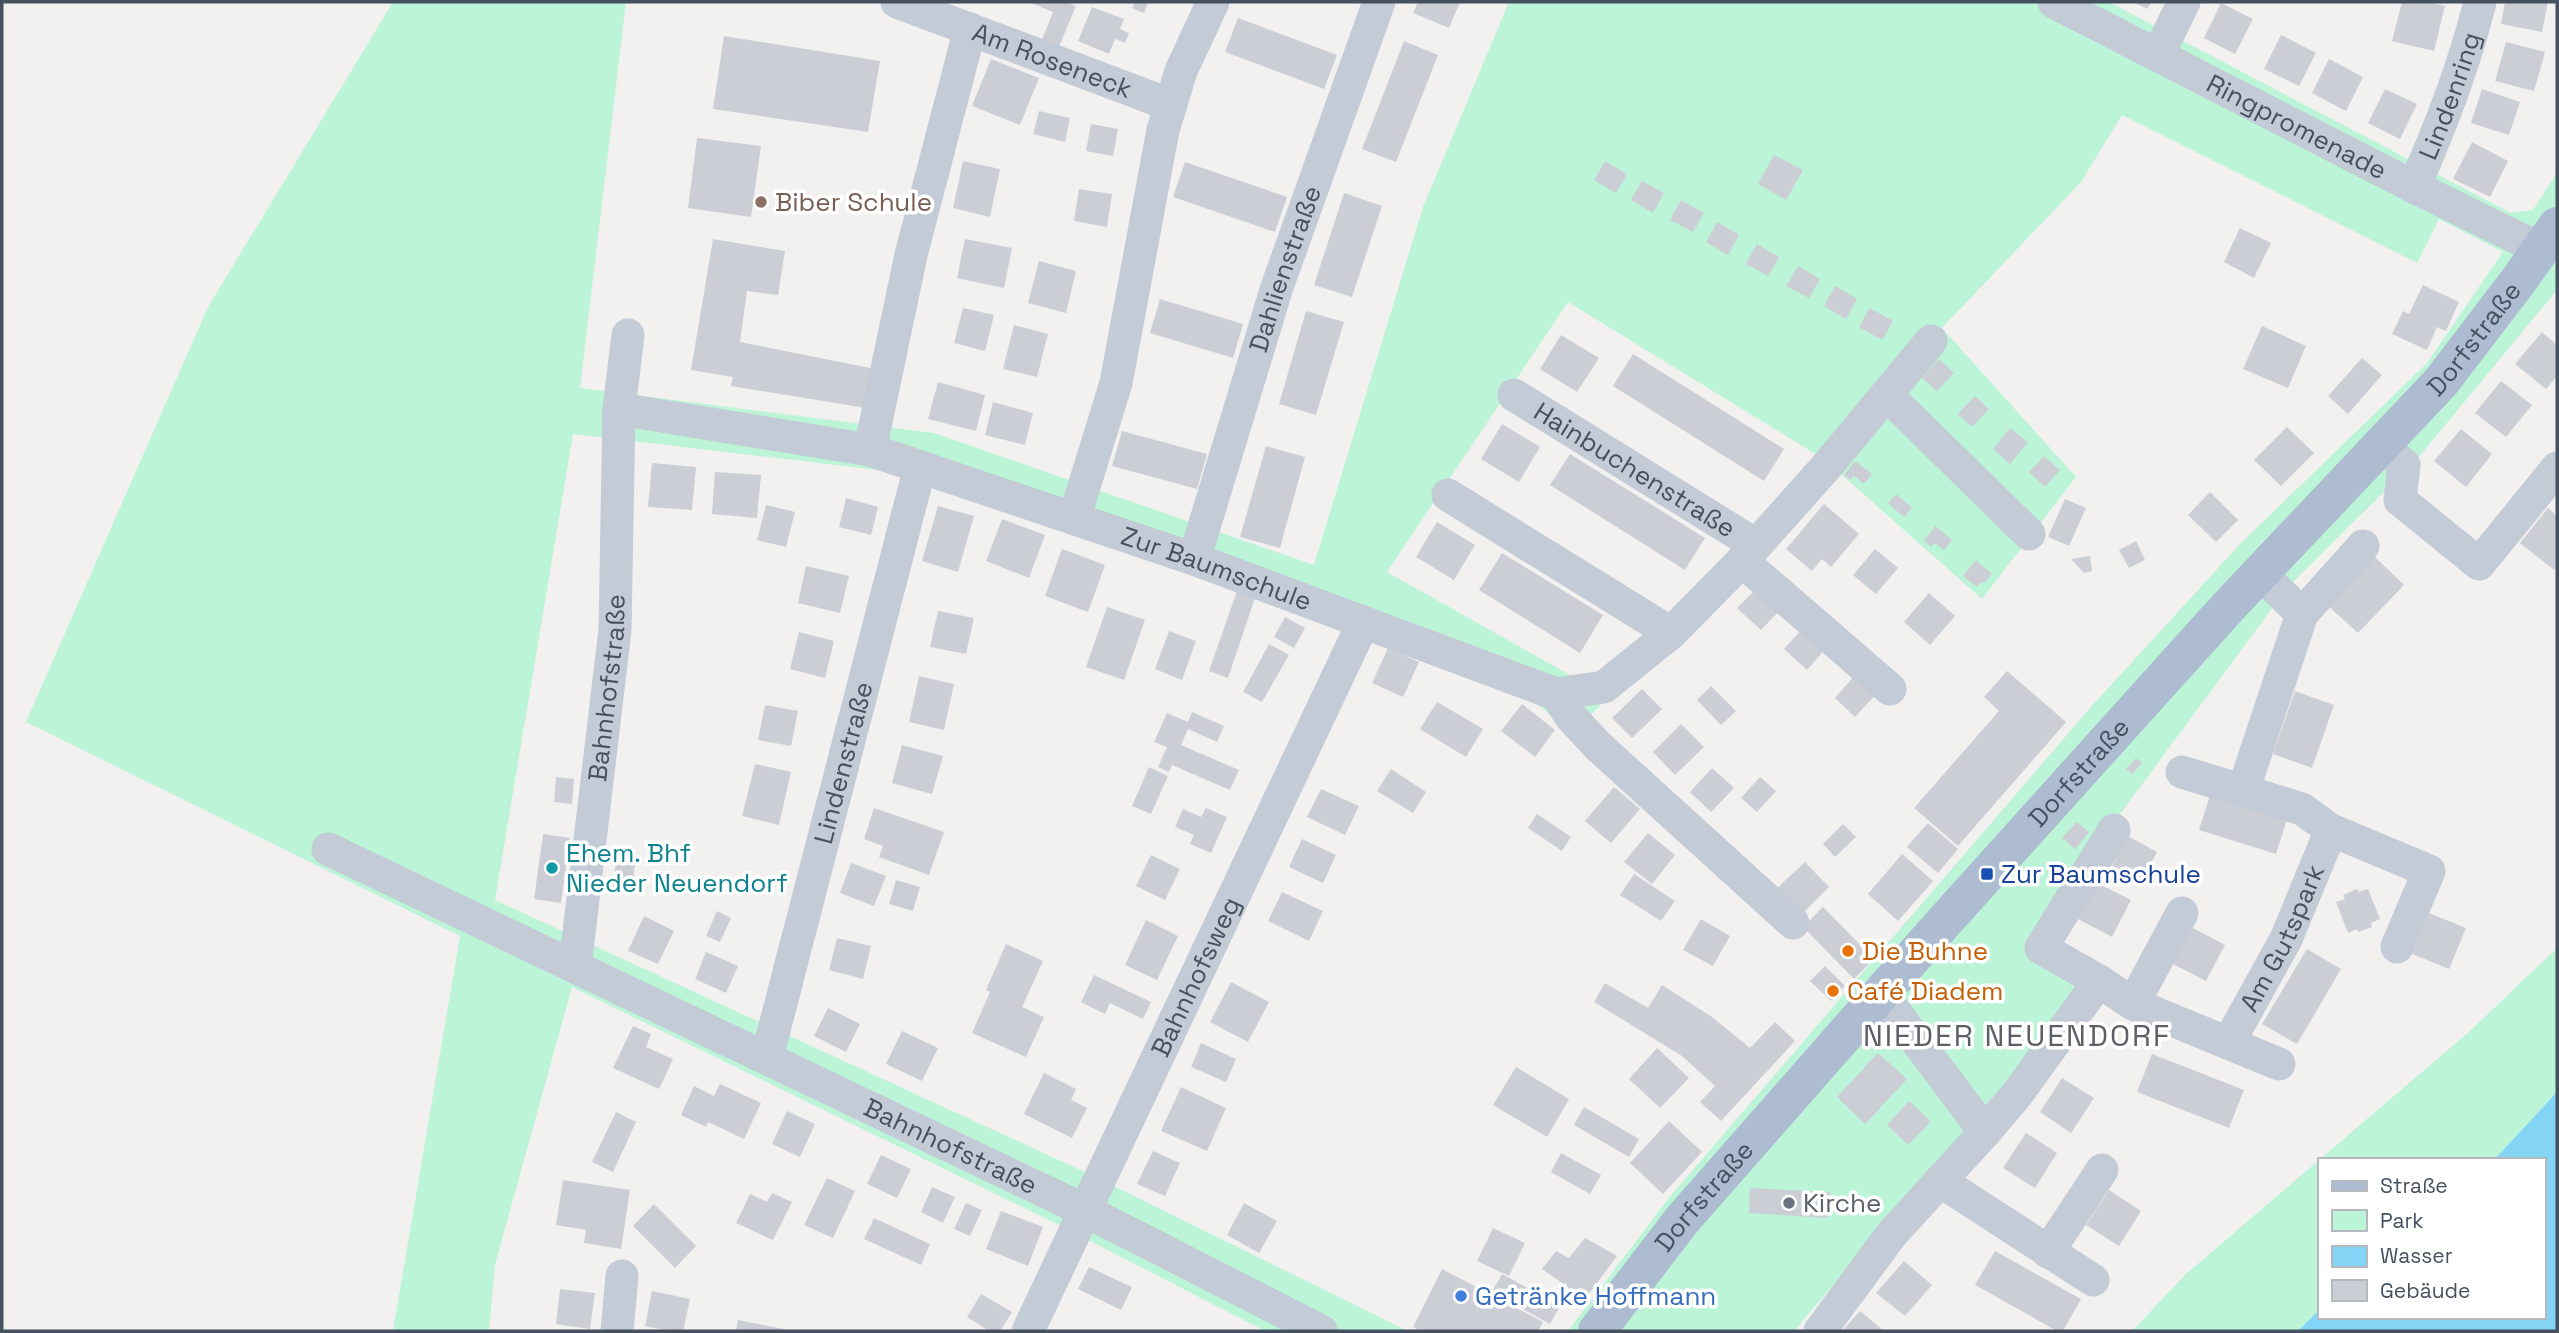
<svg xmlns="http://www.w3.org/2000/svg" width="2559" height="1333" font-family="'Space Grotesk',sans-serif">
<rect width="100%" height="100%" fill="#f3f0f0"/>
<g fill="#bbf4d6">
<polygon points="393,2 626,2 580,388 934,433 1314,565 1423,207 1509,2 2109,2 2511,213 2533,210 2557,173 2557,290 2417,459 2287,588 2115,821 2029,951 2089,984 1794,1331 1568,1331 1668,1199 2090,708 2241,543 2427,363 2503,252 2439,219 2417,263 2122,115 2081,182 1942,328 2076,477 1982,599 1825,460 1568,302 1387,572 1609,697 1572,733 1524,693 937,477 573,434 495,900 1089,1174 1408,1331 1265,1331 1063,1227 572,987 495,1265 489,1331 393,1331 460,936 26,722 208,307"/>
<polygon points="2557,948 2557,1092 2494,1160 2319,1160 2470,1031"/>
<polygon points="2319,1160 2319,1310 2298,1331 2132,1331 2186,1274"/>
</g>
<polygon fill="#84d4f5" points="2557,1092 2557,1331 2298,1331 2319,1310 2319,1317 2543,1317 2543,1160 2494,1160"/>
<g fill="#ccced6">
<polygon points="1029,2 1066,2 1076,6 1058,49 1041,42 1053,12"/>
<polygon points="1135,2 1148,2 1144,13 1132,8"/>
<polygon points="1418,2 1460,2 1449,28 1413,13"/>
<polygon points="2133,2 2151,2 2147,9"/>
<polygon points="2402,2 2428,2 2445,6 2434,51 2392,41"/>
<polygon points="2505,2 2548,2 2542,32 2501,24"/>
<polygon points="2221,3 2253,19 2235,54 2204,38"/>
<polygon points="1092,7 1124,19 1120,29 1129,33 1125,43 1115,39 1109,54 1078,41"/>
<polygon points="1238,18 1337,55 1324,89 1225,52"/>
<polygon points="2281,35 2316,53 2299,86 2264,69"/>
<polygon points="724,36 880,61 868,132 713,109"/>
<polygon points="1404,41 1438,55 1396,162 1362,149"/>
<polygon points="2506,42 2545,52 2534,91 2495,81"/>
<polygon points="991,59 1039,78 1020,125 972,106"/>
<polygon points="2329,59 2363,77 2346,111 2312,93"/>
<polygon points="2385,89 2417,104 2400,139 2368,123"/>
<polygon points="2482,89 2520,102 2509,135 2471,123"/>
<polygon points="1039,111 1070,118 1065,142 1033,134"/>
<polygon points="1091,124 1118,129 1113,156 1086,151"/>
<polygon points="697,138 761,146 751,217 688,208"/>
<polygon points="2472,142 2508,161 2490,197 2453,179"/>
<polygon points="1774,155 1803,170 1786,200 1758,184"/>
<polygon points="963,161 1000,169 990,217 953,208"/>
<polygon points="1605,161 1627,174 1616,193 1594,180"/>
<polygon points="1185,162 1287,197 1275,232 1173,197"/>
<polygon points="1642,181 1664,193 1653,213 1631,200"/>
<polygon points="1079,189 1112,194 1107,227 1074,221"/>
<polygon points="1344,193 1382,206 1352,297 1314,285"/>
<polygon points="1681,200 1704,213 1693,232 1670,220"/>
<polygon points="1717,222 1739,235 1728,255 1706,242"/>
<polygon points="2240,228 2271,243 2254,278 2224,262"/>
<polygon points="713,239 785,251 778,295 747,291 740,342 870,368 874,374 872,409 731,386 733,377 691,370"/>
<polygon points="965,239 1012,248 1004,288 957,278"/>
<polygon points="1757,244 1779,257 1768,276 1746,264"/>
<polygon points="1039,261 1076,271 1066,313 1028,303"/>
<polygon points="1798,266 1820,279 1809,298 1786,286"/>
<polygon points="2423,285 2459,302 2446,331 2437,327 2427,350 2392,334 2403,311 2409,314"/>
<polygon points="1835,286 1857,299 1846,319 1824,306"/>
<polygon points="1160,299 1243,324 1233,358 1150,333"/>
<polygon points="963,308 994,315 985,351 954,343"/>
<polygon points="1870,308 1893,321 1882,340 1859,327"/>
<polygon points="1306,311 1344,322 1316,415 1279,404"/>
<polygon points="1014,325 1048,334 1037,377 1003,369"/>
<polygon points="2262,326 2306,346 2288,388 2243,369"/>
<polygon points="2542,332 2557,345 2557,376 2546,389 2515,364"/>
<polygon points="1561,335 1599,358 1577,392 1540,369"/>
<polygon points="1633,354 1784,449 1764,481 1613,386"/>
<polygon points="2362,358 2382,375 2348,414 2328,396"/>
<polygon points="1939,359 1954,373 1937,391 1922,378"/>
<polygon points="2501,381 2532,405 2506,437 2475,413"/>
<polygon points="938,382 985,395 976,431 928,419"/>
<polygon points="1975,396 1989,409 1972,427 1958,414"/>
<polygon points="993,402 1033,413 1025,445 985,435"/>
<polygon points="1502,424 1540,447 1519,482 1481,459"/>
<polygon points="2287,427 2314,453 2281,486 2254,460"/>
<polygon points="2010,428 2028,442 2010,464 1993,449"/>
<polygon points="2461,429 2492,454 2466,487 2434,461"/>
<polygon points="1122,431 1207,454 1197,489 1112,466"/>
<polygon points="1266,446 1305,457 1280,548 1240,537"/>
<polygon points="1570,454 1705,538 1685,570 1550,485"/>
<polygon points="2044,456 2060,470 2045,487 2029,472"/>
<polygon points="1855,461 1872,474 1864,484 1854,476 1850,480 1844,475"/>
<polygon points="652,463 696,467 692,510 648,507"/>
<polygon points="715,472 761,475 757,518 712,514"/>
<polygon points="2210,492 2238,520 2216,542 2188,515"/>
<polygon points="1896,494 1912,507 1904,517 1888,503"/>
<polygon points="846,498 878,507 871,535 839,527"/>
<polygon points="2065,499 2086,508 2069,546 2048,537"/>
<polygon points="1824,504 1859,534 1831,567 1822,559 1812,571 1786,549"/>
<polygon points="766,505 795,512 786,547 757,540"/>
<polygon points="938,506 974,516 958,572 922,561"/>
<polygon points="2548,508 2557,516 2557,566 2554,570 2520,543"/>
<polygon points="1002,519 1045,535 1029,578 986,561"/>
<polygon points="1437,522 1475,545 1454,580 1416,557"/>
<polygon points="1935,526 1952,540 1944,550 1934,543 1931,547 1924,541"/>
<polygon points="2136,541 2145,560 2129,568 2119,550"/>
<polygon points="1062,549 1105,565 1088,612 1045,596"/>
<polygon points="1875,549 1898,568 1876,594 1853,575"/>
<polygon points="1502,553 1603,615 1580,653 1479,590"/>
<polygon points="2090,556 2092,571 2084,573 2071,559"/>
<polygon points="2374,556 2404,585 2358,633 2327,605"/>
<polygon points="1976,560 1992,574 1983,584 1981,582 1977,587 1963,576"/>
<polygon points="806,566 849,576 840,613 798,603"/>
<polygon points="1238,588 1256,595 1228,678 1209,671"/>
<polygon points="1757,588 1780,610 1761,630 1737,608"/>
<polygon points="1929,593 1955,616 1930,645 1904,622"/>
<polygon points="1107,607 1145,620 1124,680 1086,667"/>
<polygon points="938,611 974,618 966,654 930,647"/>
<polygon points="1285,617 1305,628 1294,648 1274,637"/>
<polygon points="1804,627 1827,647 1807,670 1784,649"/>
<polygon points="1169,631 1196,641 1182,680 1155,669"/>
<polygon points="799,632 834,641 825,678 790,669"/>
<polygon points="1269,644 1289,655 1262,702 1243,692"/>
<polygon points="1388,648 1419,662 1403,697 1372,683"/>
<polygon points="2007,671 2066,722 1958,846 1914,808 1999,711 1984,697"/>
<polygon points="1856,674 1877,693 1855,717 1835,698"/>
<polygon points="919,676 954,684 944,730 909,722"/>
<polygon points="1711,686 1736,711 1721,725 1697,700"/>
<polygon points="1642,689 1662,709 1632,738 1612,718"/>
<polygon points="2295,691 2334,705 2312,768 2273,754"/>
<polygon points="1437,702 1483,729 1466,757 1420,729"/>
<polygon points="1522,704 1555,730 1535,757 1501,731"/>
<polygon points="765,705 798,711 791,746 758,740"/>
<polygon points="1192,712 1224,726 1217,742 1188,729 1181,745 1239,770 1230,790 1172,765 1169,772 1158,767 1167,747 1154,742 1167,713 1188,722"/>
<polygon points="1681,724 1704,747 1675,775 1653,752"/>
<polygon points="902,745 943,756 932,794 892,783"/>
<polygon points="2136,758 2142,763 2132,774 2126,769"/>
<polygon points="755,764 791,772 779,825 742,816"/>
<polygon points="1149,767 1168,776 1151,814 1132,806"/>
<polygon points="1712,768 1734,788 1711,812 1690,792"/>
<polygon points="1391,769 1426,792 1413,813 1377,791"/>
<polygon points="556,777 574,779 572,804 554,802"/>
<polygon points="1760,777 1776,791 1757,812 1741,798"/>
<polygon points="1614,787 1640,809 1611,843 1585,821"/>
<polygon points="1321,789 1359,806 1345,835 1307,817"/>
<polygon points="2211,792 2288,816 2276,854 2199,830"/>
<polygon points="874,808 944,832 929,875 879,857 883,846 864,839"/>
<polygon points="1206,808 1227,817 1211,853 1190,844 1194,835 1175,827 1183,809 1201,817"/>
<polygon points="1537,814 1571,837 1562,851 1528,828"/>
<polygon points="2077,822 2089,832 2075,849 2062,838"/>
<polygon points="1928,823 1958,849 1938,873 1907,847"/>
<polygon points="1843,824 1856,837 1835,857 1823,844"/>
<polygon points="1648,833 1675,855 1652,884 1624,862"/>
<polygon points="543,834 570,838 561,903 534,899"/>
<polygon points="2128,836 2157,852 2141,881 2112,866"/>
<polygon points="1302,839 1336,855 1323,883 1289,867"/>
<polygon points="1902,854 1933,881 1898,921 1868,894"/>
<polygon points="1151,855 1180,869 1165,900 1136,886"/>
<polygon points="616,862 635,864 632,891 612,888"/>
<polygon points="1805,862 1829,887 1799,917 1774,891"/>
<polygon points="851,863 886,876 874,906 840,893"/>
<polygon points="1634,874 1675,901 1661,921 1620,895"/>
<polygon points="896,880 920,887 913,911 889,904"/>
<polygon points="2097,883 2131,900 2112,937 2078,919"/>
<polygon points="2357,889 2359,892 2368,889 2380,919 2371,923 2372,927 2358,932 2357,929 2348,933 2336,902 2345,899 2343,895"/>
<polygon points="1282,892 1323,911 1309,941 1268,921"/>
<polygon points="1823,907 1874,959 1854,979 1803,927"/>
<polygon points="717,911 731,918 720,942 706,936"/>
<polygon points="2429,913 2466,928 2449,969 2412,954"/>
<polygon points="644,916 674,931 658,964 628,951"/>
<polygon points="1701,919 1730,936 1713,966 1683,950"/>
<polygon points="1146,920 1178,936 1157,980 1125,965"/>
<polygon points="2191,927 2225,945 2206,981 2171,963"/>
<polygon points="837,938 871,946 863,979 829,970"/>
<polygon points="1006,944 1043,961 1022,1007 1044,1017 1026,1057 972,1033 990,992 986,990"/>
<polygon points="2307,949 2341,969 2297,1044 2262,1024"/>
<polygon points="706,952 738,966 726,993 695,979"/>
<polygon points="1825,966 1845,986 1831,1001 1810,981"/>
<polygon points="1094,975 1151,1002 1143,1019 1110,1003 1105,1014 1081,1002"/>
<polygon points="1231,982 1269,1002 1248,1042 1210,1022"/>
<polygon points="1605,983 1648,1008 1662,985 1712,1017 1750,1048 1775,1022 1795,1041 1721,1121 1700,1102 1715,1086 1682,1056 1594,1002"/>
<polygon points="828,1008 860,1024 846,1052 814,1036"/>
<polygon points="633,1026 651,1034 646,1047 673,1059 659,1089 613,1068"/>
<polygon points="902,1031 938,1048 922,1081 886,1064"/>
<polygon points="1201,1043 1236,1059 1226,1082 1191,1067"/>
<polygon points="1657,1048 1689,1078 1660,1108 1629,1079"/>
<polygon points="1878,1053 1907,1079 1865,1124 1837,1097"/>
<polygon points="2152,1054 2244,1090 2229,1128 2137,1092"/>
<polygon points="1516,1067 1569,1099 1547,1137 1493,1105"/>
<polygon points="1044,1073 1076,1089 1071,1100 1087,1108 1072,1138 1024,1114"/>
<polygon points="2062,1078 2094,1098 2071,1133 2040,1112"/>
<polygon points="720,1084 761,1103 744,1139 708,1122 706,1127 681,1115 694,1086 714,1096"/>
<polygon points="1181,1087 1226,1108 1207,1151 1161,1131"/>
<polygon points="1909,1101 1931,1121 1908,1145 1887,1125"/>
<polygon points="1584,1107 1639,1139 1629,1157 1574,1125"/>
<polygon points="787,1111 815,1124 800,1157 772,1144"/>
<polygon points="616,1112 636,1122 613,1172 592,1162"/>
<polygon points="1669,1121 1702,1152 1663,1194 1630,1163"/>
<polygon points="2026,1133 2057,1153 2035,1188 2003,1168"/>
<polygon points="1153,1151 1180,1163 1165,1196 1137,1184"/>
<polygon points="1561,1153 1601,1175 1590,1194 1551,1172"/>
<polygon points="881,1155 911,1169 897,1198 867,1184"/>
<polygon points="827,1178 855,1191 833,1238 804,1225"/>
<polygon points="563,1180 630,1190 621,1249 584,1243 586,1230 556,1225"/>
<polygon points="932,1187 955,1197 943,1223 921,1212"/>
<polygon points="1750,1188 1830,1192 1828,1218 1749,1213"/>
<polygon points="2109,1190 2141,1211 2119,1246 2086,1225"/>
<polygon points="772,1193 792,1202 773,1240 736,1223 750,1194 767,1202"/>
<polygon points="966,1203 982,1210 970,1236 954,1229"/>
<polygon points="1244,1203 1277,1221 1259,1253 1227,1235"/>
<polygon points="654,1204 696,1246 675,1268 633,1226"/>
<polygon points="1001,1211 1043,1227 1028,1266 986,1249"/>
<polygon points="874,1218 930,1244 921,1265 864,1239"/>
<polygon points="1493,1228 1525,1243 1509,1276 1477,1261"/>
<polygon points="1585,1238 1617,1256 1585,1299 1542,1269 1556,1251 1569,1258"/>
<polygon points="1995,1251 2081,1299 2063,1331 2057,1331 1975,1285"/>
<polygon points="1904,1261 1932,1285 1905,1316 1876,1293"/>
<polygon points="1089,1267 1132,1287 1121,1310 1078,1289"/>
<polygon points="1442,1269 1543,1322 1538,1331 1420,1331 1413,1327"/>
<polygon points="1502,1274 1560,1306 1550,1324 1492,1292"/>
<polygon points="560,1289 595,1293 590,1329 556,1324"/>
<polygon points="652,1291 690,1299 683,1331 670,1331 645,1326"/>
<polygon points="981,1294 1012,1312 1000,1331 989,1331 967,1317"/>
<polygon points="1860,1311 1884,1331 1842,1331"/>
<polygon points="738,1320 784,1329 784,1331 736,1331"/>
</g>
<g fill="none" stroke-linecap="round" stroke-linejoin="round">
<g stroke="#c2cbd6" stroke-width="33">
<path id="s1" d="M897,2l274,103"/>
<path id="s2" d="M2054,2l360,185 126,62"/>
<polyline points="2158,55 2184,2"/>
<path id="s3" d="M2414,187c27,-61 50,-120 66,-185"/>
<path id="s4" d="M628,335l-9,74 251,41 324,109 362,135 15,23 27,29 195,177"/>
<path id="s5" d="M1514,395l242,150"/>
<polyline points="1887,395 2029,534"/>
<polyline points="2381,444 2404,465 2400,500 2479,564 2557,468"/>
<polyline points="870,450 911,255 970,29"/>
<polyline points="1448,495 1671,633"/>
<polyline points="1074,519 1116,383 1163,130 1181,71 1213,2"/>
<path id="s6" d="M1200,540l77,-253 102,-285"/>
<polyline points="1742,561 1890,689"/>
<polyline points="2302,614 2363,546"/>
<polyline points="1556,694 1604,687 1671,633 1742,561 1826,467 1931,341"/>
<polyline points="2182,772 2302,809 2331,830 2429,871 2397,947"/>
<polyline points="2243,791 2302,614 2260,573"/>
<polyline points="2114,830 2041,948 2099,981 2133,1004 2279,1064"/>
<path id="s7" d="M328,849l756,361 237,121"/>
<path id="s8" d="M575,966l40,-336 4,-221"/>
<polyline points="1881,993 1985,1132"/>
<polyline points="2133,1004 2182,913"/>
<path id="s9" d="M2229,1042l57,-103 45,-109"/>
<path id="s10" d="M767,1057l153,-590"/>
<polyline points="1940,1181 2093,1280"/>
<polyline points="2048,1252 2102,1170"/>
<polyline points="617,1331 622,1276"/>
<path id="s11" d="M1028,1331l335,-708"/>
<polyline points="1820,1331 1891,1235 1985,1132 2018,1093 2099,981"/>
</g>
<path stroke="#adbcd1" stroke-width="38" id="s12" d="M1597,1331l85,-111 261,-297 285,-316 213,-225 78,-102 38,-54"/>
</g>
<circle fill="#8d6e63" stroke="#fff" stroke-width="2.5" cx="761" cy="202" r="7"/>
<circle fill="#0f9aa8" stroke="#fff" stroke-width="2.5" cx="552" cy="868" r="7"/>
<rect fill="#1a4fb4" stroke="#fff" stroke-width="2.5" x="1980" y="867" width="14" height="14" rx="3.5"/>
<g fill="#e8710a" stroke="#fff" stroke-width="2.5">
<circle cx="1848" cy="951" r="7"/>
<circle cx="1833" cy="991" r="7"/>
</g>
<circle fill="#6b7280" stroke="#fff" stroke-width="2.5" cx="1789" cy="1203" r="7"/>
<circle fill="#3f7fe0" stroke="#fff" stroke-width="2.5" cx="1461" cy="1296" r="7"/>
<g text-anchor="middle" stroke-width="7" stroke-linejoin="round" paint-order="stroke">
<g font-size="26" fill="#465160" stroke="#fff">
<text dy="9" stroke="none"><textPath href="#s1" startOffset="166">Am Roseneck</textPath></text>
<text dy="9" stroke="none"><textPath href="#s3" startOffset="98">Lindenring</textPath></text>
<text dy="9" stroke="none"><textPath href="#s2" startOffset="273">Ringpromenade</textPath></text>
<text dy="9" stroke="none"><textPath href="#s6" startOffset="284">Dahlienstraße</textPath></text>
<text dy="9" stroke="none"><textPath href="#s12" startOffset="1325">Dorfstraße</textPath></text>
<text dy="9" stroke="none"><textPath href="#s5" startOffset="142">Hainbuchenstraße</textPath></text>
<text dy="9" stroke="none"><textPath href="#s4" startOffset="695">Zur Baumschule</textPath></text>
<text dy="9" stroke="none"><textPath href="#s8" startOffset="280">Bahnhofstraße</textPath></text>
<text dy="9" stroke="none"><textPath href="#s10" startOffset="304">Lindenstraße</textPath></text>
<text dy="9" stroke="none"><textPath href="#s12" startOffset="738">Dorfstraße</textPath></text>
<text dy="9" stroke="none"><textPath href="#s9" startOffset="117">Am Gutspark</textPath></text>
<text dy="9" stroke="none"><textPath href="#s11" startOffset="392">Bahnhofsweg</textPath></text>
<text dy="9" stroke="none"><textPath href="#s7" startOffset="690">Bahnhofstraße</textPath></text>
<text dy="9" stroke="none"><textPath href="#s12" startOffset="172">Dorfstraße</textPath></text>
</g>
<g font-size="26" fill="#785e54" stroke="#fff" text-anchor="start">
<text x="775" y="211">Biber Schule</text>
</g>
<g font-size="26" fill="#0d838f" stroke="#fff" text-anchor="start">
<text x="566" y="862">Ehem. Bhf<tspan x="566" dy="30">Nieder Neuendorf</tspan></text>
</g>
<g font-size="26" fill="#164399" stroke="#fff" text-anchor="start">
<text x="2001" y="883">Zur Baumschule</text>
</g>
<g font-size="26" fill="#c56008" stroke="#fff" text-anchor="start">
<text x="1862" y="960">Die Buhne</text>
<text x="1847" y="1000">Café Diadem</text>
</g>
<g font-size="26" fill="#5b616d" stroke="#fff" text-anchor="start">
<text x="1803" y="1212">Kirche</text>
</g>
<g font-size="26" fill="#366cbe" stroke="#fff" text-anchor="start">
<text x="1475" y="1305">Getränke Hoffmann</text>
</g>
<g font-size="30" letter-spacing="2" fill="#5c5f66" stroke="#fff">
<text x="2017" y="1046">NIEDER NEUENDORF</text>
</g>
</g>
<rect width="2559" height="1333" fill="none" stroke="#465160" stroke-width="7"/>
<rect x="2318" y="1158" width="228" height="161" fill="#ffffff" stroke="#b5b9bf" stroke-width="2"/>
<rect x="2332" y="1181" width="35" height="10" fill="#adbcd1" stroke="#b5b9bf" stroke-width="2"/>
<text x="2380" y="1193" font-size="21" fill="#465160">Straße</text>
<rect x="2332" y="1210" width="35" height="21" fill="#bbf4d6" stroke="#b5b9bf" stroke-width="2"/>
<text x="2380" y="1228" font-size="21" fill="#465160">Park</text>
<rect x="2332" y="1246" width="35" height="21" fill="#84d4f5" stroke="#b5b9bf" stroke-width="2"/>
<text x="2380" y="1263" font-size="21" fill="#465160">Wasser</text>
<rect x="2332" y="1280" width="35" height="21" fill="#ccced6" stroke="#b5b9bf" stroke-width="2"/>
<text x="2380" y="1298" font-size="21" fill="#465160">Gebäude</text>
</svg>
